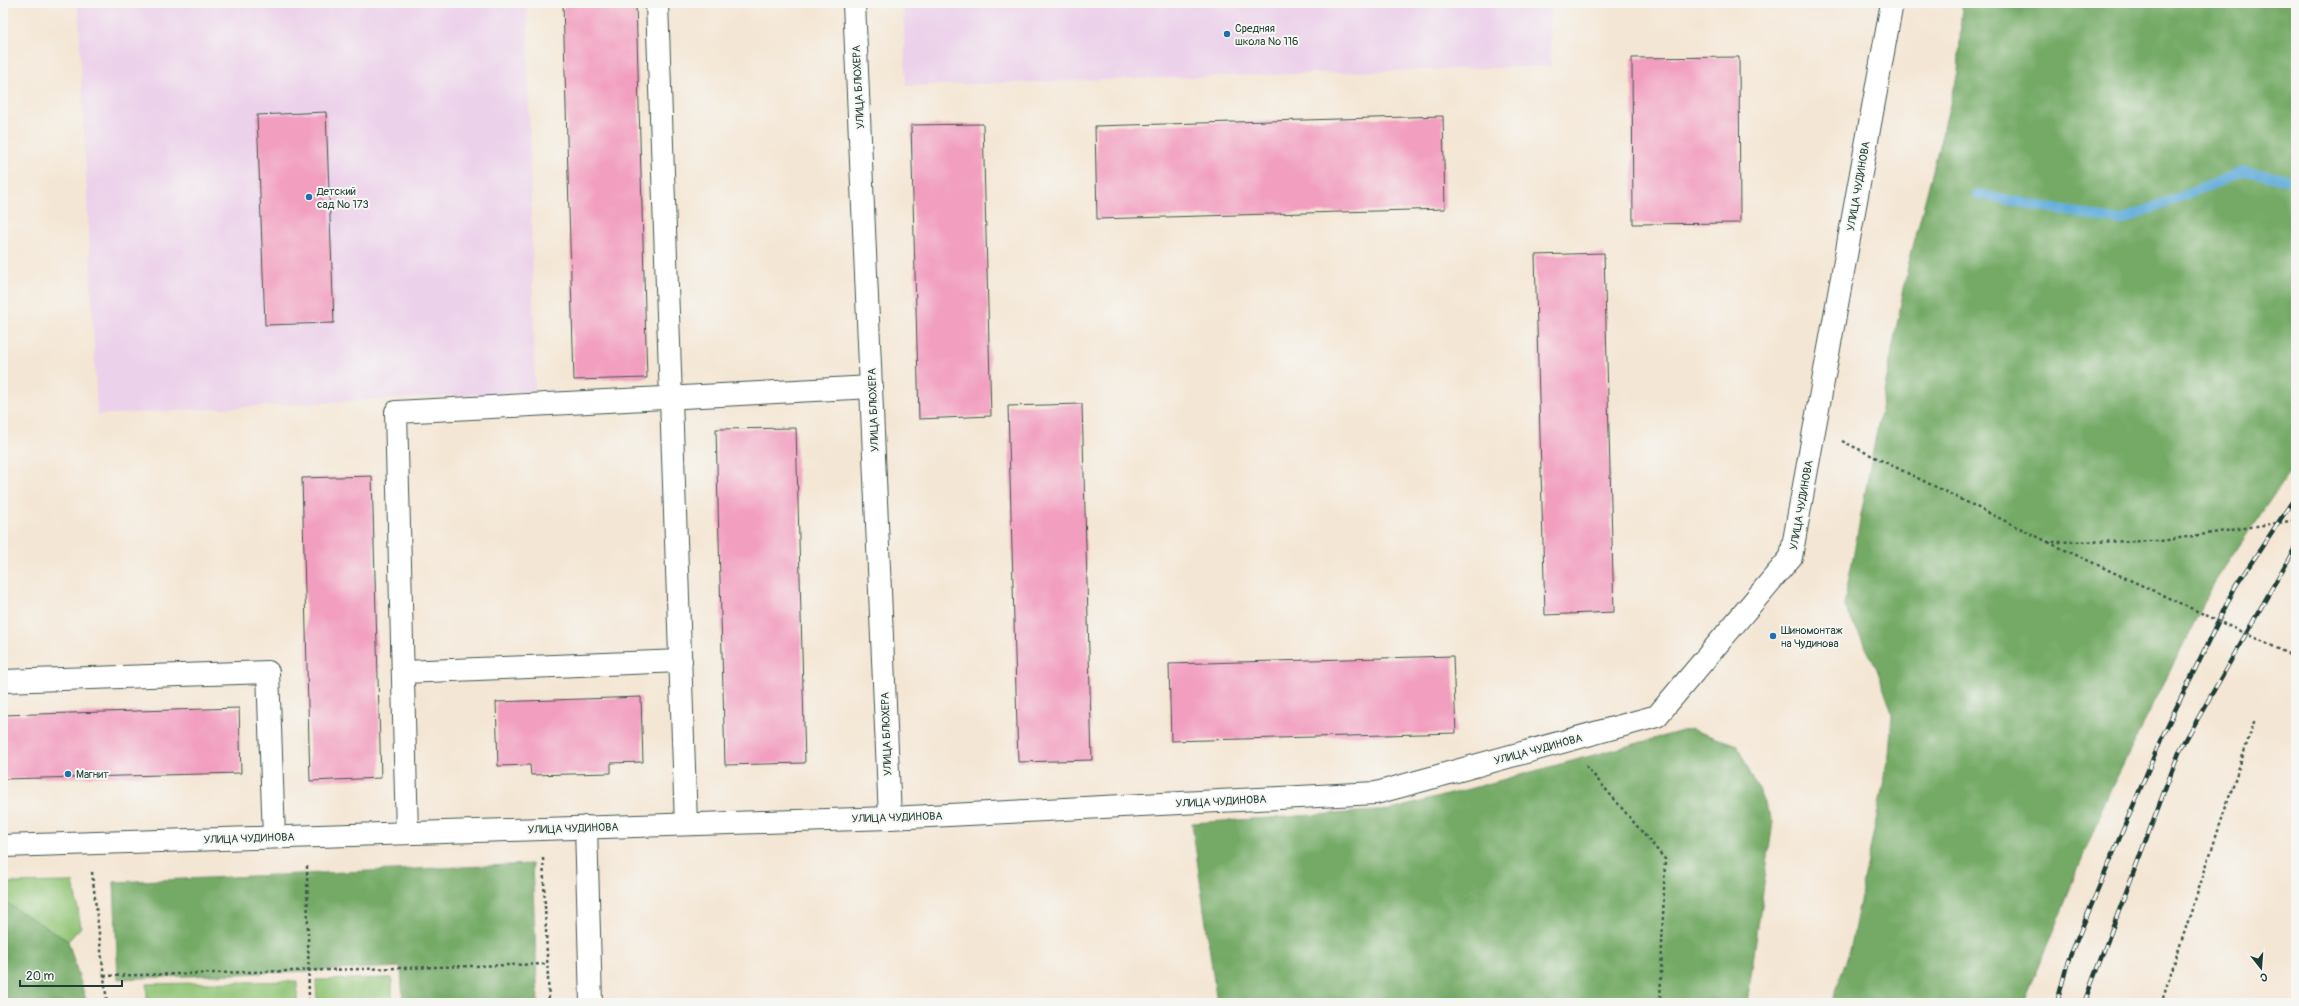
<svg xmlns="http://www.w3.org/2000/svg" width="2299" height="1006" font-family="Pangolin,sans-serif">
<rect width="100%" height="100%" fill="#f6f6f2"/>
<filter id="ink" filterUnits="userSpaceOnUse"><feTurbulence type="fractalNoise" baseFrequency=".025" numOctaves="2"/><feDisplacementMap in="SourceGraphic" scale="8" xChannelSelector="R" yChannelSelector="G"/><feConvolveMatrix kernelMatrix="1 2 1 2 8 2 1 2 1" color-interpolation-filters="sRGB"/></filter>
<filter id="wash" filterUnits="userSpaceOnUse"><feTurbulence type="fractalNoise" baseFrequency=".012" numOctaves="4" result="noise"/><feDisplacementMap in="SourceGraphic" scale="16" xChannelSelector="R" yChannelSelector="G"/><feGaussianBlur stdDeviation="0.9" result="paint"/><feColorMatrix in="noise" values="0 0 0 0 0 0 0 0 0 0 0 0 0 0 0 0 0 1.4 0 .05"/><feComposite in="paint" operator="in"/></filter>
<g filter="url(#wash)">
<rect width="100%" height="100%" fill="#f4e6d4"/>
<g fill="#ecd1ea">
<polygon points="78,3 527,3 535,391 97,415"/>
<polygon points="903,3 1550,3 1551,66 906,86"/>
</g>
<g fill="#91c475" stroke="#588054">
<polygon points="73,882 81,927 68,941 3,901 3,883"/>
<polygon points="392,978 392,1003 317,1003 316,980"/>
<polygon points="297,981 297,1003 147,1003 147,984"/>
</g>
<g fill="#74aa66" stroke="#4a744d">
<polygon points="1962,3 2296,3 2296,462 2214,583 2106,799 2024,1003 1832,1003 1851,946 1889,755 1892,713 1877,669 1844,605 1908,266 1958,73"/>
<polygon points="1690,729 1737,745 1773,822 1747,1003 1217,1003 1192,823 1391,810"/>
<polygon points="532,864 538,1003 403,1003 401,967 118,979 114,882"/>
<polygon points="3,901 68,941 87,1003 3,1003"/>
</g>
<g fill="none" stroke-linecap="round" stroke-linejoin="round">
<polyline stroke="#60acd9" stroke-width="10" points="1977,194 2120,221 2245,171 2296,182"/>
</g>
<g id="blocks">
<g fill="#f29ebf">
<polygon points="563,3 636,3 647,378 574,380"/>
<polygon points="1739,57 1740,223 1633,224 1632,58"/>
<polygon points="326,112 334,323 265,325 257,115"/>
<polygon points="1443,116 1445,209 1097,219 1095,126"/>
<polygon points="983,124 991,416 919,419 911,125"/>
<polygon points="1604,253 1614,612 1545,615 1535,255"/>
<polygon points="1082,404 1092,760 1018,762 1008,406"/>
<polygon points="796,428 805,763 725,765 716,429"/>
<polygon points="372,476 381,778 310,781 302,478"/>
<polygon points="1453,656 1456,733 1171,741 1169,664"/>
<polygon points="641,697 643,762 611,763 611,773 531,775 530,765 498,766 496,702"/>
<polygon points="239,708 241,773 3,779 3,715"/>
</g>
</g>
</g>
<g filter="url(#ink)">
<use href="#blocks" fill-opacity="0" stroke="#3f564c" stroke-width="1"/>
<g fill="none" stroke-linecap="round" stroke-linejoin="round">
<g stroke="#3f564c" stroke-width="24">
<g id="minor">
<polyline points="657,3 686,824"/>
<polyline points="854,3 890,818"/>
<polyline points="403,672 681,661"/>
<polyline points="3,681 268,672 274,837"/>
<polyline points="586,827 591,1003"/>
<polyline points="407,833 396,412 872,387"/>
<polyline points="3,846 890,818 1376,793 1657,716 1791,557 1892,3"/>
</g>
</g>
<g stroke="#3f564c" stroke-width="2.5" stroke-dasharray="3 3" stroke-linecap="butt">
<polyline points="1842,441 2048,542 2161,541 2296,520"/>
<polyline points="1586,766 1665,859 1660,1003"/>
<polyline points="543,858 549,1003"/>
<polyline points="307,866 309,1003"/>
<polyline points="92,872 107,1003"/>
<polyline points="104,976 547,964"/>
<polyline points="2161,1003 2255,719"/>
</g>
<use href="#minor" stroke="#fff" stroke-width="22"/>
<g stroke="#1f3d34" stroke-width="4.5">
<g id="rail">
<polyline points="2057,1003 2068,961 2162,737 2235,587 2296,496"/>
<polyline points="2084,1003 2180,750 2296,546"/>
</g>
</g>
<use href="#rail" stroke="#f6f6f2" stroke-width="3" stroke-dasharray="9" stroke-linecap="butt"/>
<polyline stroke="#3f564c" stroke-width="2.5" stroke-dasharray="3 3" stroke-linecap="butt" points="2048,542 2296,657"/>
</g>
</g>
<g fill="#1f6fb2" stroke="#f6f6f2" stroke-width="1.5">
<circle cx="1227" cy="34" r="4"/>
<circle cx="309" cy="197" r="4"/>
<circle cx="1773" cy="636" r="4"/>
<circle cx="68" cy="774" r="4"/>
</g>
<g text-anchor="middle" stroke-width="4" stroke-linejoin="round" paint-order="stroke">
<g font-size="11" fill="#1f3d34" stroke="#f6f6f2" text-anchor="start">
<text x="1235" y="32">Средняя<tspan x="1235" dy="13">школа № 116</tspan></text>
<text x="317" y="195">Детский<tspan x="317" dy="13">сад № 173</tspan></text>
<text x="1781" y="634">Шиномонтаж<tspan x="1781" dy="13">на Чудинова</tspan></text>
<text x="76" y="778">Магнит</text>
</g>
<g font-size="11" fill="#1f3d34" stroke="#f6f6f2">
<text transform="translate(858 87) rotate(-93)" y="4">УЛИЦА БЛЮХЕРА</text>
<text transform="translate(1858 186) rotate(-80)" y="4">УЛИЦА ЧУДИНОВА</text>
<text transform="translate(873 410) rotate(-92)" y="4">УЛИЦА БЛЮХЕРА</text>
<text transform="translate(1801 505) rotate(-80)" y="4">УЛИЦА ЧУДИНОВА</text>
<text transform="translate(886 734) rotate(-92)" y="4">УЛИЦА БЛЮХЕРА</text>
<text transform="translate(1538 749) rotate(-15)" y="4">УЛИЦА ЧУДИНОВА</text>
<text transform="translate(1221 801) rotate(-3)" y="4">УЛИЦА ЧУДИНОВА</text>
<text transform="translate(897 817) rotate(-2)" y="4">УЛИЦА ЧУДИНОВА</text>
<text transform="translate(573 828) rotate(-2)" y="4">УЛИЦА ЧУДИНОВА</text>
<text transform="translate(249 838) rotate(-2)" y="4">УЛИЦА ЧУДИНОВА</text>
</g>
</g>
<rect width="2299" height="1006" fill="none" stroke="#f6f6f2" stroke-width="16"/>
<g transform="translate(2261 968) rotate(163)" stroke="#f6f6f2" stroke-width="3" paint-order="stroke">
<path d="M0-3L7 15L0 10L-7 15Z" fill="#1f3d34"/>
<text y="-6" font-size="11" font-weight="bold" text-anchor="middle" fill="#1f3d34">С</text>
</g>
<path d="M20 980v6h102v-6" fill="none" stroke="#1f3d34" stroke-width="2"/>
<text x="26" y="980" font-size="12" fill="#1f3d34" stroke="#f6f6f2" stroke-width="3" paint-order="stroke">20 m</text>
</svg>
